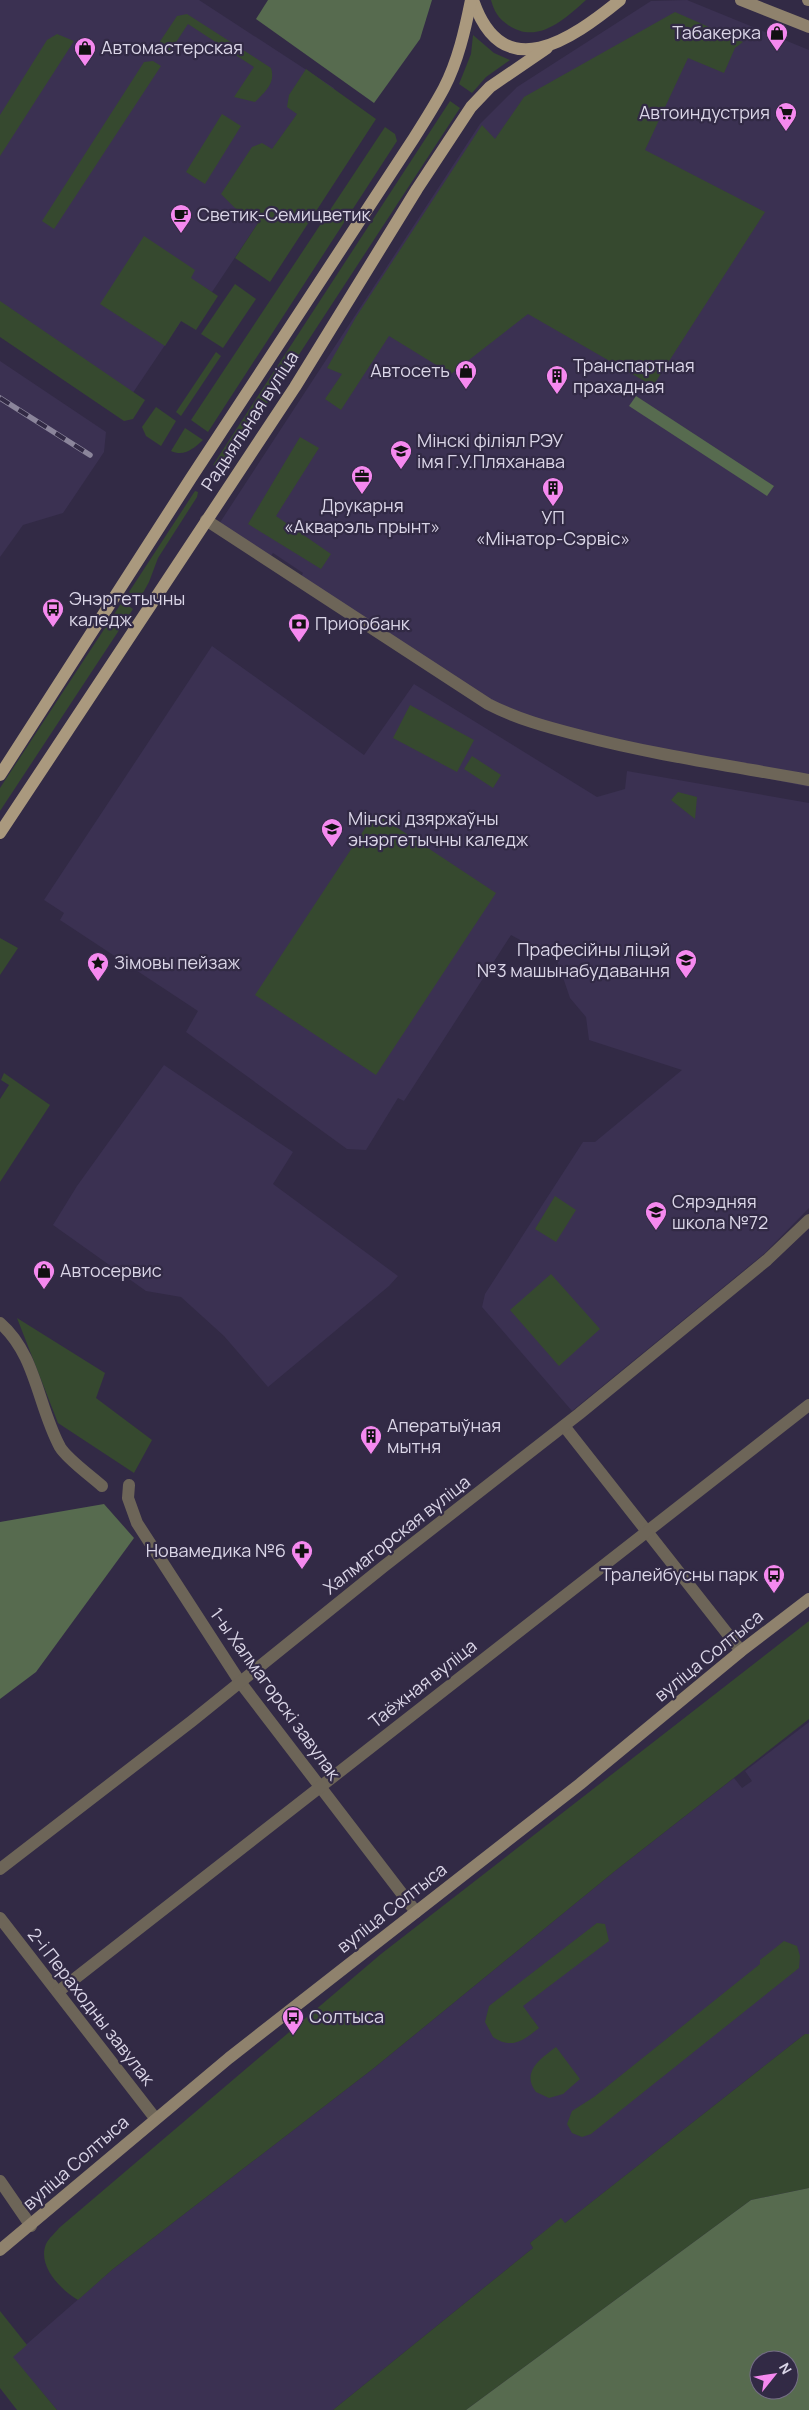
<svg xmlns="http://www.w3.org/2000/svg" width="809" height="2410" font-family="Manrope,sans-serif">
<rect width="100%" height="100%" fill="#322a45"/>
<g fill="#3b3152">
<polygon points="0,0 199,0 334,88 251,218 258,223 212,292 204,287 124,406 0,324"/>
<polygon points="687,0 809,50 809,787 675,760 503,712 298,582 303,573 273,553 267,561 219,524 480,124 517,87 651,1"/>
<polygon points="0,361 106,432 104,452 63,513 23,525 0,557"/>
<polygon points="212,646 364,755 414,684 597,797 625,789 627,771 809,803 809,1208 765,1253 572,1411 482,1307 485,1294 583,1142 595,1142 682,1070 589,1040 586,1017 570,998 557,960 511,935 404,1101 398,1098 366,1150 347,1149 186,1032 198,1011 60,920 64,913 44,900"/>
<polygon points="164,1065 293,1152 273,1184 398,1276 389,1286 268,1387 224,1336 181,1297 146,1291 53,1225 77,1186"/>
<polygon points="809,1722 809,2034 805,2034 564,2224 561,2219 530,2243 533,2248 333,2410 57,2410 12,2357 113,2269 374,2068 615,1871 734,1778 742,1788 752,1781 745,1771"/>
</g>
<g fill="#36492f">
<path d="M491,0h95c-22,20 -49,45 -78,25 -10,-7 -14,-14 -17,-25z"/>
<polygon points="675,12 743,42 735,48 724,73 688,58 645,150 765,212 653,386 528,314 451,374 389,336 341,410 325,399 342,374 327,368 356,317 482,125 495,139 524,97"/>
<path d="M187,14l84,54c5,15 -6,24 -16,34l-21,-5 20,-30 -66,-43 -21,32 -6,-5 -2,-8 18,-27z"/>
<polygon points="57,34 74,41 0,156 0,115 47,40"/>
<polygon points="473,35 494,53 510,60 486,77 472,93 459,84 471,54"/>
<polygon points="153,61 161,66 54,229 42,221 144,62"/>
<polygon points="306,69 376,119 270,282 235,258 258,223 235,208 221,194 252,147 262,143 272,149 297,114 287,107 289,95"/>
<polygon points="450,101 460,108 223,471 213,465"/>
<polygon points="222,114 241,126 205,184 186,172"/>
<polygon points="385,127 395,134 397,141 208,432 191,420"/>
<polygon points="144,236 195,270 191,278 218,296 196,330 181,321 165,346 100,304"/>
<polygon points="235,284 256,299 223,348 201,334"/>
<polygon points="0,301 145,400 133,419 124,421 0,337"/>
<polygon points="216,352 221,356 181,416 176,412"/>
<polygon points="156,407 176,421 161,446 146,436 142,427"/>
<path d="M185,428l18,12c-10,9 -19,17 -32,11z"/>
<polygon points="300,437 319,448 276,516 331,554 321,569 248,524"/>
<polygon points="195,491 198,492 197,497 158,558 149,582 139,600 129,592"/>
<polygon points="122,602 133,609 0,811 0,788"/>
<polygon points="410,705 474,740 457,772 393,738"/>
<polygon points="472,756 501,775 493,788 464,769"/>
<polygon points="678,792 697,797 695,819 671,800"/>
<polygon points="375,813 496,893 376,1075 255,995"/>
<polygon points="0,938 18,948 0,975"/>
<polygon points="4,1073 50,1105 0,1182 0,1099 9,1085 1,1080"/>
<polygon points="555,1196 576,1210 556,1242 535,1229"/>
<polygon points="551,1274 600,1329 559,1366 510,1310"/>
<polygon points="17,1318 105,1373 96,1398 152,1440 134,1473 58,1423"/>
<path d="M809,1621v98l-194,152 -241,197 -261,201 -35,31c-17,-10 -41,-34 -32,-56 3,-6 9,-11 13,-16l322,-274z"/>
<path d="M597,1923l8,1 4,17 -86,65 16,22c-15,12 -27,22 -46,9l-8,-15 4,-16z"/>
<polygon points="784,1941 797,1946 800,1956 799,1968 591,2134 582,2137 572,2133 567,2124 572,2111 594,2097 760,1964 760,1960"/>
<polygon points="805,2034 809,2034 809,2188 751,2200 466,2410 333,2410 533,2248 530,2243 561,2218 565,2223"/>
<path d="M556,2047l24,32 -17,15 -14,4 -13,-6c-15,-20 4,-33 20,-45z"/>
<polygon points="0,2311 27,2345 13,2357 57,2410 17,2410 0,2388"/>
</g>
<g fill="#576b4f" fill-rule="evenodd">
<polygon points="268,0 432,0 420,39 374,103 256,19"/>
<polygon points="636,396 774,486 767,496 629,406"/>
<polygon points="104,1504 134,1538 36,1672 0,1699 0,1522"/>
<path d="M809,2188v222h-343l285,-210zM759,2360h30v30h-30z"/>
</g>
<g fill="none" stroke-linecap="round" stroke-linejoin="round">
<g stroke="#6d6558" stroke-width="12">
<path d="M206,520l282,184c29,15 59,23 90,31 76,20 154,31 231,45"/>
<path d="M0,1323c36,31 38,84 60,124 7,12 31,29 42,39"/>
<polyline points="564,1426 741,1651"/>
<polyline points="129,1485 128,1498 137,1523 240,1682 416,1912"/>
<polyline points="0,1869 192,1721 383,1567 579,1414 767,1260 809,1220"/>
<polyline points="0,1918 155,2118"/>
<polyline points="59,1991 809,1405"/>
</g>
<polyline stroke="#6d6558" stroke-width="12" points="0,2181 31,2226"/>
<g stroke="#8f826d" stroke-width="12">
<polyline points="741,0 809,27"/>
<polyline points="808,0 809,0"/>
<polyline points="0,2250 229,2058 580,1784 741,1651 809,1599"/>
</g>
<g stroke="#aa997e" stroke-width="12">
<path d="M473,0c30,88 99,39 147,0"/>
<path d="M0,775l191,-297 223,-340c10,-16 21,-33 30,-50 14,-27 21,-58 27,-88"/>
<polyline points="0,833 295,387 417,189 471,107 490,87 547,48"/>
</g>
<g stroke="#8b859b" stroke-width="5.5">
<polyline id="rail" points="0,398 90,455"/>
</g>
<use href="#rail" stroke="#322a45" stroke-width="4" stroke-dasharray="11" stroke-linecap="butt"/>
</g>
<defs>
<g id="shop-pin" transform="scale(1.125)"><path d="M0 17L-7.5 6A9.5 9.5 0 1 1 7.5 6Z" fill="#f589ef" stroke="#322a45"/><path d="M-5-2.5h2.3a2.7 3.5 0 0 1 5.4 0H5L5.5 6h-11ZM-1.5-2.5h3a1.5 2.3 0 0 0-3 0Z" fill="#111"/></g>
<g id="supermarket-pin" transform="scale(1.125)"><path d="M0 17L-7.5 6A9.5 9.5 0 1 1 7.5 6Z" fill="#f589ef" stroke="#322a45"/><path d="M-6-5.5h2.5l.6 2H6L4.5 2H-2.5L-4.4-4H-6ZM-1.5 3.2a1.3 1.3 0 1 0 .1 0ZM3 3.2a1.3 1.3 0 1 0 .1 0Z" fill="#111"/></g>
<g id="cafe-pin" transform="scale(1.125)"><path d="M0 17L-7.5 6A9.5 9.5 0 1 1 7.5 6Z" fill="#f589ef" stroke="#322a45"/><path d="M-5.5-4.5H6V0H3Q3 3.5 0 3.5H-2.5Q-5.5 3.5-5.5 0ZM3-3.2v2h1.7v-2ZM-6 4.5H4V6H-6Z" fill="#111"/></g>
<g id="building-pin" transform="scale(1.125)"><path d="M0 17L-7.5 6A9.5 9.5 0 1 1 7.5 6Z" fill="#f589ef" stroke="#322a45"/><path d="M-4-6H4V6H1V3H-1V6H-4ZM-2.5-4.3h1.7v1.8h-1.7ZM.8-4.3h1.7v1.8H.8ZM-2.5-1h1.7V.8h-1.7ZM.8-1h1.7V.8H.8Z" fill="#111"/></g>
<g id="university-pin" transform="scale(1.125)"><path d="M0 17L-7.5 6A9.5 9.5 0 1 1 7.5 6Z" fill="#f589ef" stroke="#322a45"/><path d="M0-5L7-2L0 1L-7-2ZM-4 1L0 2.5L4 1V4Q0 6-4 4Z" fill="#111"/></g>
<g id="office-pin" transform="scale(1.125)"><path d="M0 17L-7.5 6A9.5 9.5 0 1 1 7.5 6Z" fill="#f589ef" stroke="#322a45"/><path d="M-6-3h4V-5.5h4V-3h4V5H-6ZM-1-4.5V-3h2v-1.5ZM-6 0V1H6V0Z" fill="#111"/></g>
<g id="bus-pin" transform="scale(1.125)"><path d="M0 17L-7.5 6A9.5 9.5 0 1 1 7.5 6Z" fill="#f589ef" stroke="#322a45"/><path d="M-5-6H5V4H4V6H2V4H-2V6H-4V4H-5ZM-3.5-4V0h7V-4ZM-3.5 1.2v1.5H-2V1.2ZM2 1.2v1.5H3.5V1.2Z" fill="#111"/></g>
<g id="bank-pin" transform="scale(1.125)"><path d="M0 17L-7.5 6A9.5 9.5 0 1 1 7.5 6Z" fill="#f589ef" stroke="#322a45"/><path d="M-6-4H6V4H-6ZM0-2.3a2.3 2.3 0 1 0 0 4.6a2.3 2.3 0 1 0 0-4.6Z" fill="#111"/></g>
<g id="sight-pin" transform="scale(1.125)"><path d="M0 17L-7.5 6A9.5 9.5 0 1 1 7.5 6Z" fill="#f589ef" stroke="#322a45"/><path d="M0-6L1.8-2.2L6-1.7L2.9 1.2L3.7 5.4L0 3.3L-3.7 5.4L-2.9 1.2L-6-1.7L-1.8-2.2Z" fill="#111"/></g>
<g id="school-pin" transform="scale(1.125)"><path d="M0 17L-7.5 6A9.5 9.5 0 1 1 7.5 6Z" fill="#f589ef" stroke="#322a45"/><path d="M0-5L7-2L0 1L-7-2ZM-4 1L0 2.5L4 1V4Q0 6-4 4Z" fill="#111"/></g>
<g id="pharmacy-pin" transform="scale(1.125)"><path d="M0 17L-7.5 6A9.5 9.5 0 1 1 7.5 6Z" fill="#f589ef" stroke="#322a45"/><path d="M-2-6h4v4h4v4h-4v4h-4v-4h-4v-4h4Z" fill="#111"/></g>
</defs>
<g fill-rule="evenodd">
<use href="#shop-pin" x="777" y="33"/>
<use href="#shop-pin" x="85" y="48"/>
<use href="#supermarket-pin" x="786" y="113"/>
<use href="#cafe-pin" x="181" y="215"/>
<use href="#shop-pin" x="466" y="371"/>
<use href="#building-pin" x="557" y="376"/>
<use href="#university-pin" x="401" y="451"/>
<use href="#office-pin" x="362" y="476"/>
<use href="#building-pin" x="553" y="488"/>
<use href="#bus-pin" x="53" y="609"/>
<use href="#bank-pin" x="299" y="624"/>
<use href="#university-pin" x="332" y="829"/>
<use href="#university-pin" x="686" y="960"/>
<use href="#sight-pin" x="98" y="963"/>
<use href="#school-pin" x="656" y="1212"/>
<use href="#shop-pin" x="44" y="1271"/>
<use href="#building-pin" x="371" y="1436"/>
<use href="#pharmacy-pin" x="302" y="1551"/>
<use href="#bus-pin" x="774" y="1575"/>
<use href="#bus-pin" x="293" y="2017"/>
</g>
<g text-anchor="middle" stroke-width="4.5" stroke-linejoin="round" paint-order="stroke">
<g font-size="18" fill="#dad5e7" stroke="#322a45" text-anchor="start">
<text x="761" y="39" text-anchor="end">Табакерка</text>
<text x="101" y="54">Автомастерская</text>
<text x="770" y="119" text-anchor="end">Автоиндустрия</text>
<text x="197" y="221">Светик-Семицветик</text>
<text x="573" y="372">Транспартная<tspan x="573" dy="21">прахадная</tspan></text>
<text x="450" y="377" text-anchor="end">Автосеть</text>
<text x="417" y="447">Мінскі філіял РЭУ<tspan x="417" dy="21">імя Г.У.Пляханава</tspan></text>
<text x="362" y="512" text-anchor="middle">Друкарня<tspan x="362" dy="21">«Акварэль прынт»</tspan></text>
<text x="553" y="524" text-anchor="middle">УП<tspan x="553" dy="21">«Мінатор-Сэрвіс»</tspan></text>
<text x="69" y="605">Энэргетычны<tspan x="69" dy="21">каледж</tspan></text>
<text x="315" y="630">Приорбанк</text>
<text x="348" y="825">Мінскі дзяржаўны<tspan x="348" dy="21">энэргетычны каледж</tspan></text>
<text x="670" y="956" text-anchor="end">Прафесійны ліцэй<tspan x="670" dy="21">№3 машынабудавання</tspan></text>
<text x="114" y="969">Зімовы пейзаж</text>
<text x="672" y="1208">Сярэдняя<tspan x="672" dy="21">школа №72</tspan></text>
<text x="60" y="1277">Автосервис</text>
<text x="387" y="1432">Аператыўная<tspan x="387" dy="21">мытня</tspan></text>
<text x="286" y="1557" text-anchor="end">Новамедика №6</text>
<text x="758" y="1581" text-anchor="end">Тралейбусны парк</text>
<text x="309" y="2023">Солтыса</text>
</g>
<g font-size="18" fill="#dad5e7" stroke="#322a45">
<text transform="translate(250 421) rotate(-57)" y="6">Радыяльная вуліца</text>
<text transform="translate(397 1535) rotate(-38)" y="6">Халмагорская вуліца</text>
<text transform="translate(709 1656) rotate(-39)" y="6">вуліца Солтыса</text>
<text transform="translate(423 1684) rotate(-38)" y="6">Таёжная вуліца</text>
<text transform="translate(275 1694) rotate(54)" y="6">1-ы Халмагорскі завулак</text>
<text transform="translate(392 1908) rotate(-38)" y="6">вуліца Солтыса</text>
<text transform="translate(91 2007) rotate(52)" y="6">2-і Пераходны завулак</text>
<text transform="translate(76 2163) rotate(-41)" y="6">вуліца Солтыса</text>
</g>
</g>
<g transform="translate(774 2375) rotate(60)"><circle r="24" fill="#322a45" stroke="#756e86"/>
<path d="M0-4L9 19L0 12L-9 19Z" fill="#f589ef"/>
<text y="-8" font-size="14" font-weight="bold" text-anchor="middle" fill="#dad5e7">N</text>
</g>
</svg>
